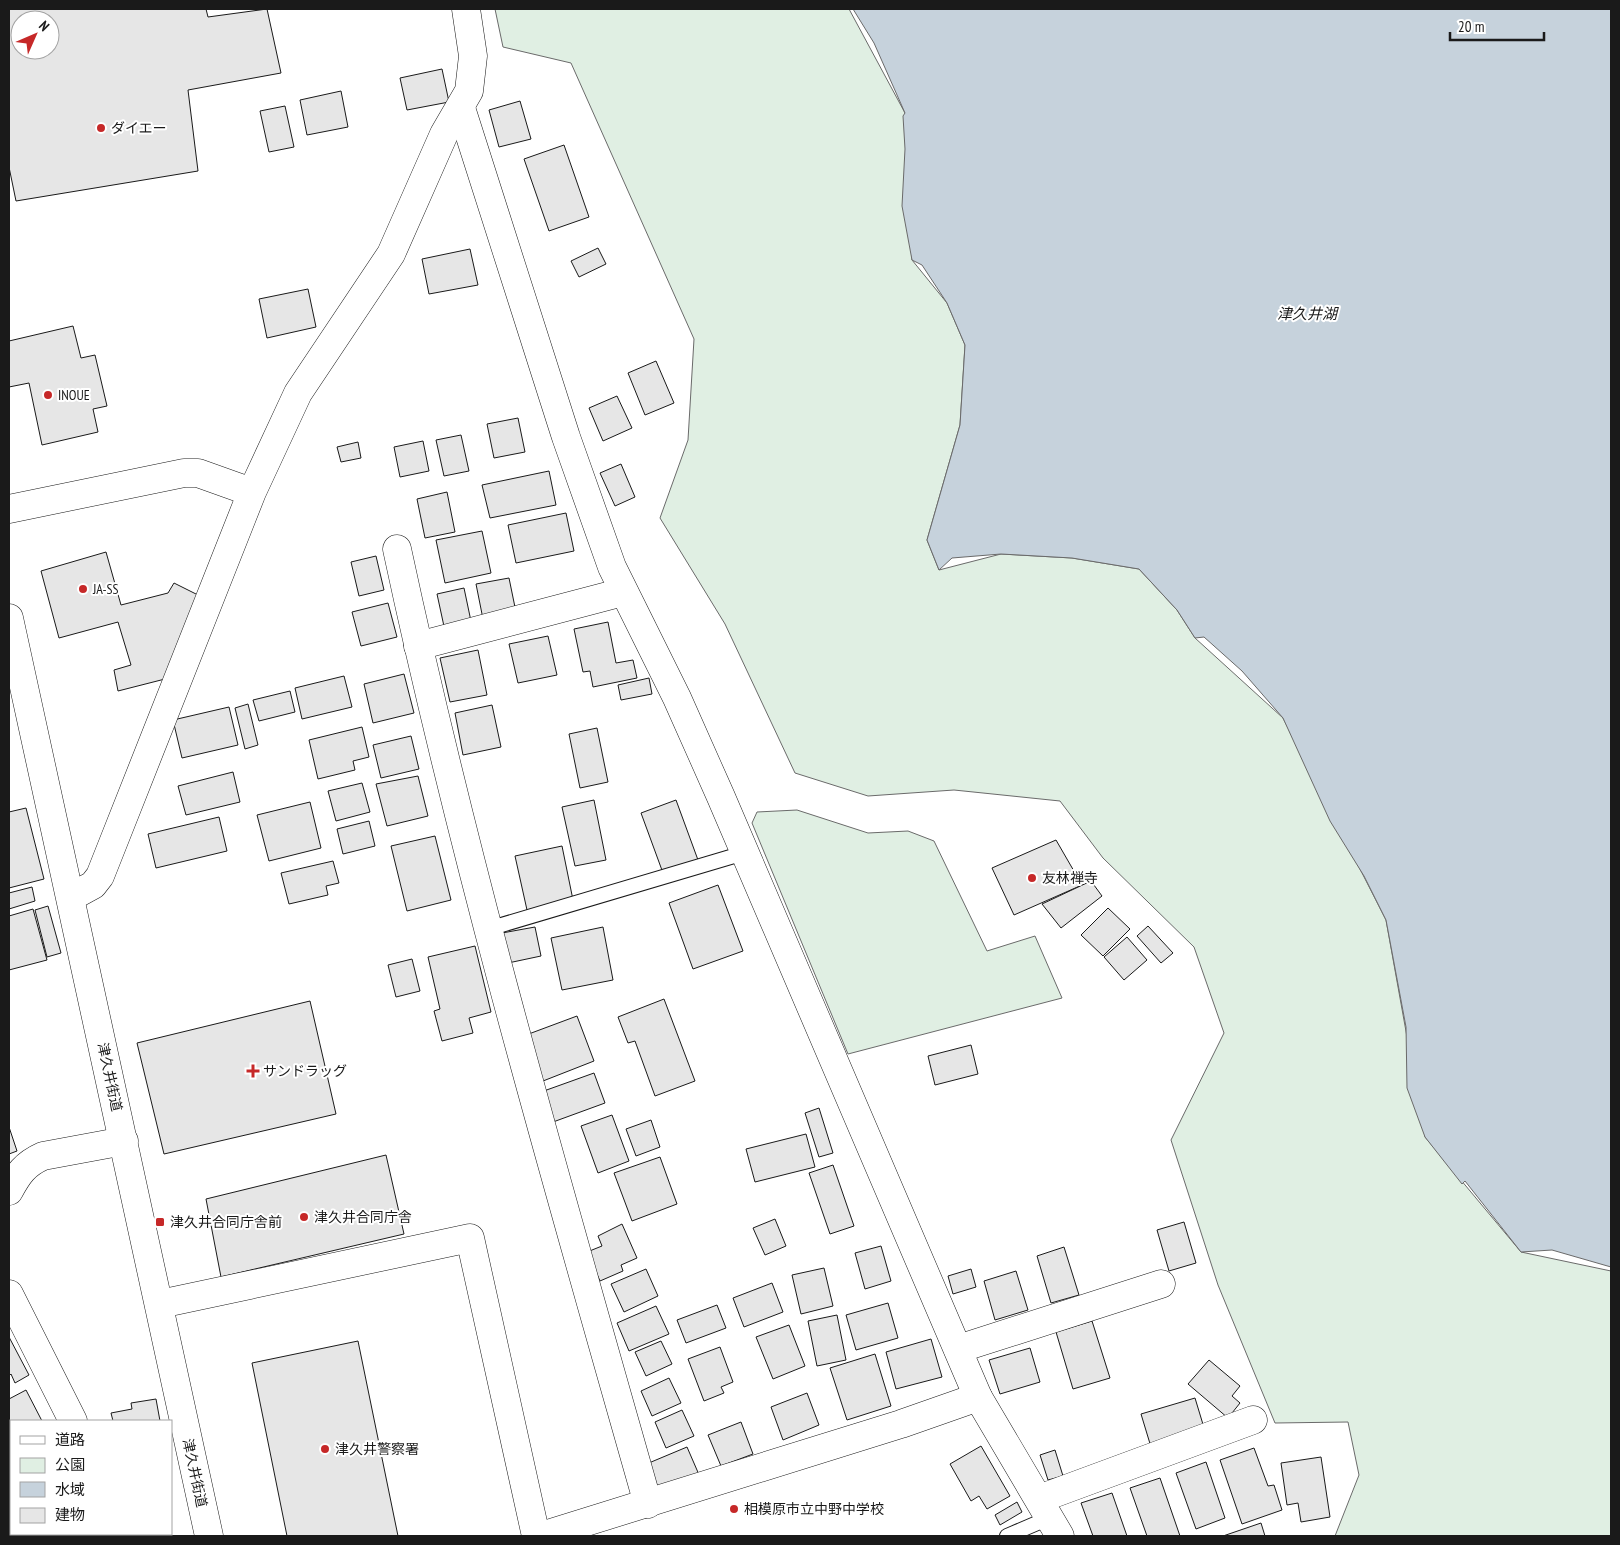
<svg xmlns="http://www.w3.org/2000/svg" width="1620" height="1545" font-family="'PT Sans Narrow','Noto Sans JP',sans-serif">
<rect width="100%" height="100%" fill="#fff"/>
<g fill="#e0efe3" stroke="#6a6a6a">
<polygon points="495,9 849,9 905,113 912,260 947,303 965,345 960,425 927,540 939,570 1001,554 1072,558 1139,569 1177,610 1195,638 1283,718 1386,920 1425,1137 1521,1252 1611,1271 1611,1536 1335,1536 1359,1475 1348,1422 1275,1423 1218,1285 1171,1140 1224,1033 1194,947 1103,858 1060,801 954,790 868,796 795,773 725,624 660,518 688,440 694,339 571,63 503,47"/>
<polygon points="797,810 868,833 908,831 934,841 987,951 1035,936 1062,998 848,1054 752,823 757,812"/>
</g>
<polygon fill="#c6d2dc" stroke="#6a6a6a" points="853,9 1611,9 1611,1267 1552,1250 1521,1252 1465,1181 1462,1184 1425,1137 1407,1088 1406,1027 1386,920 1364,876 1330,821 1283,718 1242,671 1204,637 1195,638 1177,610 1139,569 1072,558 1001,554 952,558 939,570 927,540 960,425 965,345 947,303 922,265 912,260 902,206 905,149 903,116 905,113 874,43"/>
<g fill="#e6e6e6" stroke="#1a1a1a" fill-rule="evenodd">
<path d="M9,9h197l2,8 59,-8 14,64 -93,17 10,81 -182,30 -7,-34zM20,20h30v30h-30z"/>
<polygon points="442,69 449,102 407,110 400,78"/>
<polygon points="341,91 348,127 307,135 300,100"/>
<polygon points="520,101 531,139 499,147 489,110"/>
<polygon points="285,106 294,147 269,152 260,111"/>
<polygon points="564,145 589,217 549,231 524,159"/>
<polygon points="598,248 606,264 579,277 571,261"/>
<polygon points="470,249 478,285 429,294 422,259"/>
<polygon points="308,289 316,327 267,338 259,299"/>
<polygon points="73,326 81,358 95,355 107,406 93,409 98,432 42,445 29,383 9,387 9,341"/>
<polygon points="656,361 674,403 645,415 628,373"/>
<polygon points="617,396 632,428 603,441 589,408"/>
<polygon points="518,418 525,452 494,458 487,424"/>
<polygon points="461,435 469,471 444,476 436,440"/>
<polygon points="423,441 429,471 400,477 394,447"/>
<polygon points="358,442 361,458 341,462 337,447"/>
<polygon points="621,464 635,497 615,506 600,473"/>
<polygon points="549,471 556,505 490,518 482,485"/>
<polygon points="447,492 455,532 425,538 417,499"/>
<polygon points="566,513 574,551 516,563 508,525"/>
<polygon points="482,531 491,573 445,583 436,540"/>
<polygon points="106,552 121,605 168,593 174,583 204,598 165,679 118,691 114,670 131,665 118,622 59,638 41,571"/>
<polygon points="376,556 384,590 359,596 351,562"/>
<polygon points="509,578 517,617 484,624 476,584"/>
<polygon points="464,588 472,626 445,631 437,594"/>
<polygon points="388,603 397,637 361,646 352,612"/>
<polygon points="608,622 616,663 633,660 637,678 593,687 590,671 583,672 574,629"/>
<polygon points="548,636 557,675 518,683 509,644"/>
<polygon points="478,650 487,695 450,702 440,658"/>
<polygon points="404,674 414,713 373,723 364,684"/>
<polygon points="344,676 352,707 302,719 295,688"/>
<polygon points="649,678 652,694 621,700 618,685"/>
<polygon points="290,691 295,712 259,721 253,700"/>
<polygon points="248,704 258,745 245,749 235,708"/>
<polygon points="492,705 501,747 463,755 455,713"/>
<polygon points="229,707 238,745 182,758 173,720"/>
<polygon points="362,727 369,757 353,761 355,770 318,779 309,740"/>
<polygon points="597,728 608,782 580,788 569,734"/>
<polygon points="411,736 419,769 381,778 373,745"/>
<polygon points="233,772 240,802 186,815 178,786"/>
<polygon points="418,776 428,816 387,826 376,784"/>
<polygon points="362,783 370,812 336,821 328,791"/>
<polygon points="594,800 606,860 575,866 562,807"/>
<polygon points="676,800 698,860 663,873 641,813"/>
<polygon points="310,802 321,848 269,861 257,815"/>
<polygon points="26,808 44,879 9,888 9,812"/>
<polygon points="219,817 227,851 156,868 148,834"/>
<polygon points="369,821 375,846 343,854 337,829"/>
<polygon points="435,836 451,900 407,911 391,846"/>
<polygon points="1056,840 1082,885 1014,915 992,868"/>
<polygon points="562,846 573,900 527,910 515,856"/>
<polygon points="333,861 339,883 326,886 328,895 289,904 281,873"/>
<polygon points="1091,881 1102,896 1061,928 1042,904"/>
<polygon points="718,885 743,951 693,969 669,903"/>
<polygon points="32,887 35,901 9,909 9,893"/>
<polygon points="48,906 61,953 47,957 35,910"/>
<polygon points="1108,908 1130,929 1103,956 1081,935"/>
<polygon points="33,909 47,960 9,970 9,916"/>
<polygon points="1148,926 1173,953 1161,963 1137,936"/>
<polygon points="535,927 541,956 508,963 502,933"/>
<polygon points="603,927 613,980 562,990 551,938"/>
<polygon points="1127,937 1147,960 1124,980 1104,957"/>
<polygon points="475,946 491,1012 469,1018 473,1033 442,1041 434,1011 440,1009 428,957"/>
<polygon points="412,959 420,991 396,997 388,965"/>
<polygon points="664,999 695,1081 655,1096 635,1041 628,1043 618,1017"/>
<polygon points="310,1001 336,1114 164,1154 137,1043"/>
<polygon points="577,1016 594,1061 543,1081 526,1035"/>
<polygon points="971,1045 978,1074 935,1085 928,1056"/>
<polygon points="594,1073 605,1103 553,1122 541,1092"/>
<polygon points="819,1108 833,1153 819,1157 805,1113"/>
<polygon points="612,1115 629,1161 598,1173 581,1126"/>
<polygon points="651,1120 660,1147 636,1156 626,1129"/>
<polygon points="9,1127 17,1151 9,1154"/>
<polygon points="806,1134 815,1167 755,1182 746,1149"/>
<polygon points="386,1155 404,1234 221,1277 206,1199"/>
<polygon points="660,1157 677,1204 632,1221 614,1173"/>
<polygon points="833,1165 854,1226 830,1234 809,1173"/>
<polygon points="775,1219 786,1246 765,1255 753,1228"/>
<polygon points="1184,1222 1196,1263 1169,1271 1157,1230"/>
<polygon points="622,1224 637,1258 621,1265 623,1271 600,1281 587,1252 602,1246 598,1236"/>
<polygon points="881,1246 891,1281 865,1289 855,1253"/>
<polygon points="1064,1247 1079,1295 1051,1303 1037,1256"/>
<polygon points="824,1268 833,1306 801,1314 792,1275"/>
<polygon points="646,1269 658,1296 624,1312 611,1284"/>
<polygon points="971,1269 976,1287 953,1294 948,1276"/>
<polygon points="1016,1271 1028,1310 995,1320 984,1281"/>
<polygon points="772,1283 783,1312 744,1327 733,1298"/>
<polygon points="888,1303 898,1338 856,1350 846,1315"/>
<polygon points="717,1305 726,1328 686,1343 677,1320"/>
<polygon points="656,1306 669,1334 629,1351 617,1323"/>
<polygon points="837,1315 846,1360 817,1366 808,1321"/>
<polygon points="1092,1321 1110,1378 1073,1389 1056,1332"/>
<polygon points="789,1325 805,1366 773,1379 756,1337"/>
<polygon points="9,1337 29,1375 15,1383 11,1374 9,1376"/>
<polygon points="931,1339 942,1377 896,1389 886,1352"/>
<polygon points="358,1341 398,1536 287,1536 252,1363"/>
<polygon points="661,1341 672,1364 646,1376 635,1352"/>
<polygon points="720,1347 733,1382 721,1387 724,1393 704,1401 688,1359"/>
<polygon points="1030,1348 1040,1382 1000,1394 989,1360"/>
<polygon points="875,1354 891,1406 847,1420 830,1368"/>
<polygon points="1209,1360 1240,1386 1232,1396 1240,1403 1228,1418 1188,1384"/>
<polygon points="669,1378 681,1403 652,1416 641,1391"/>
<polygon points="26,1390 42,1421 11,1421 11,1450 9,1445 9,1399"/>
<polygon points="807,1393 819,1425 783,1440 771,1407"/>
<polygon points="1195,1398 1205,1431 1151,1447 1141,1414"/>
<polygon points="156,1399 160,1421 113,1421 111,1413 132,1409 131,1403"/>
<polygon points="682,1410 694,1436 666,1448 655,1422"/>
<polygon points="741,1422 753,1454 721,1466 708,1435"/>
<polygon points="981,1446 1010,1496 987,1509 979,1496 971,1501 950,1464"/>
<polygon points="687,1447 700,1477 658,1496 644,1465"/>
<polygon points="1254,1448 1268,1486 1274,1485 1282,1510 1242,1524 1220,1460"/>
<polygon points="1055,1450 1063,1476 1048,1480 1040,1455"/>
<polygon points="1321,1457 1330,1517 1301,1522 1298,1503 1287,1505 1281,1463"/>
<polygon points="1206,1462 1225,1518 1196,1529 1176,1473"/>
<polygon points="1160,1478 1180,1536 1147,1536 1130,1488"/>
<polygon points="1112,1493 1127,1536 1093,1536 1081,1503"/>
<polygon points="1017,1502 1022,1512 1000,1525 995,1515"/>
<polygon points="1261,1523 1265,1536 1223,1536"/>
</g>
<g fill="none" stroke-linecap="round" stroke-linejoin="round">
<g stroke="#1a1a1a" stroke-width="16">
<g id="lane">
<polyline points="488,929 744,853"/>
<polyline points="1007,1536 1049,1518"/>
</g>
</g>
<g stroke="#1a1a1a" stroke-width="29">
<g id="street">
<polyline points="9,509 184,473 198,473 240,488"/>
<path d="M397,549c69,322 161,638 251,955"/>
<polyline points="418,646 623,592"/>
<polyline points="71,897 93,885 100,876 252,492 298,393 391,254 444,134 469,91 473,56 466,9"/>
<path d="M9,1191c9,-17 16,-27 34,-35l81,-15"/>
<polyline points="160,1304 470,1238 536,1536"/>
<polyline points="958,1349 1161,1284"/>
<polyline points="978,1397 1060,1536"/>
<polyline points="1039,1499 1253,1420"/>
</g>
</g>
<g stroke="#1a1a1a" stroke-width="29">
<g id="secondary">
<polyline points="461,108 566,437 612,567 677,698 721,797 978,1397 901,1424 541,1536"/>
<polyline points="9,1294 73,1421"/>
<polyline points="130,1534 132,1536"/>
</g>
</g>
<g stroke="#1a1a1a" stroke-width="29">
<polyline id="highway" points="9,618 209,1536"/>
</g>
<use href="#lane" stroke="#fff" stroke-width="14"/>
<use href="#street" stroke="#fff" stroke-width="28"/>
<use href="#secondary" stroke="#fff" stroke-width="28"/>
<use href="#highway" stroke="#fff" stroke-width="28"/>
</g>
<g fill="#c62828" stroke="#fff" stroke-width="2">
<circle cx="101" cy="128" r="5"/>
<circle cx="48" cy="395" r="5"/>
<circle cx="83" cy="589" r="5"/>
<circle cx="1032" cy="878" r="5"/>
<path d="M250.5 1063.5h5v5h5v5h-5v5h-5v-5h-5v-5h5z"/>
<circle cx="304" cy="1217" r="5"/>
<rect x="155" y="1217" width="10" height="10" rx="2.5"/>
<circle cx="325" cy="1449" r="5"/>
<circle cx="734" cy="1509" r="5"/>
</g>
<g text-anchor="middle" stroke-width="4" stroke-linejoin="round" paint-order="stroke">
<g font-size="14" fill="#1a1a1a" stroke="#fff" text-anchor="start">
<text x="111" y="133">ダイエー</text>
<text x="58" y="400">INOUE</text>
<text x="93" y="594">JA-SS</text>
<text x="1042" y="883">友林禅寺</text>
<text x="263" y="1076">サンドラッグ</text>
<text x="314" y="1222">津久井合同庁舎</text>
<text x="170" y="1227">津久井合同庁舎前</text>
<text x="335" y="1454">津久井警察署</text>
<text x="744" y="1514">相模原市立中野中学校</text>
</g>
<g font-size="14" fill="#1a1a1a" stroke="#fff">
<text transform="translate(110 1077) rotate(78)" y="5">津久井街道</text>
<text transform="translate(195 1473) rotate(78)" y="5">津久井街道</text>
</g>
<g font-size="15" font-style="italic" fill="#1a1a1a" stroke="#fff">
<text x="1307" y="319">津久井湖</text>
</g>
</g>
<rect width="1620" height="1545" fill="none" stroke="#1a1a1a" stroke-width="20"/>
<rect x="10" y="1420" width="162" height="115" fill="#ffffff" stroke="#a3a3a3"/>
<rect x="20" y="1436" width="25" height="8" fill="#ffffff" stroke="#a3a3a3"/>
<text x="55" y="1445" font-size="15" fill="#1a1a1a">道路</text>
<rect x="20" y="1458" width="25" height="15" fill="#e0efe3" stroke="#a3a3a3"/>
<text x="55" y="1470" font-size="15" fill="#1a1a1a">公園</text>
<rect x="20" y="1482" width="25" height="15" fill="#c6d2dc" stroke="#a3a3a3"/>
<text x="55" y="1495" font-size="15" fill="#1a1a1a">水域</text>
<rect x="20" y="1508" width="25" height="15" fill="#e6e6e6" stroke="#a3a3a3"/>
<text x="55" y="1520" font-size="15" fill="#1a1a1a">建物</text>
<g transform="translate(35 35) rotate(45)"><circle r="24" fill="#ffffff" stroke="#a3a3a3"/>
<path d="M0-4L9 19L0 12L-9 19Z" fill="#c62828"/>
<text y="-8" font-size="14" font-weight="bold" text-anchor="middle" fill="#1a1a1a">N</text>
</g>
<path d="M1450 32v8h94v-8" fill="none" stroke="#1a1a1a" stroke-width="2.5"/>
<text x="1458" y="32" font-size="15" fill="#1a1a1a" stroke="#ffffff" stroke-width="4" paint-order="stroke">20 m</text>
</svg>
